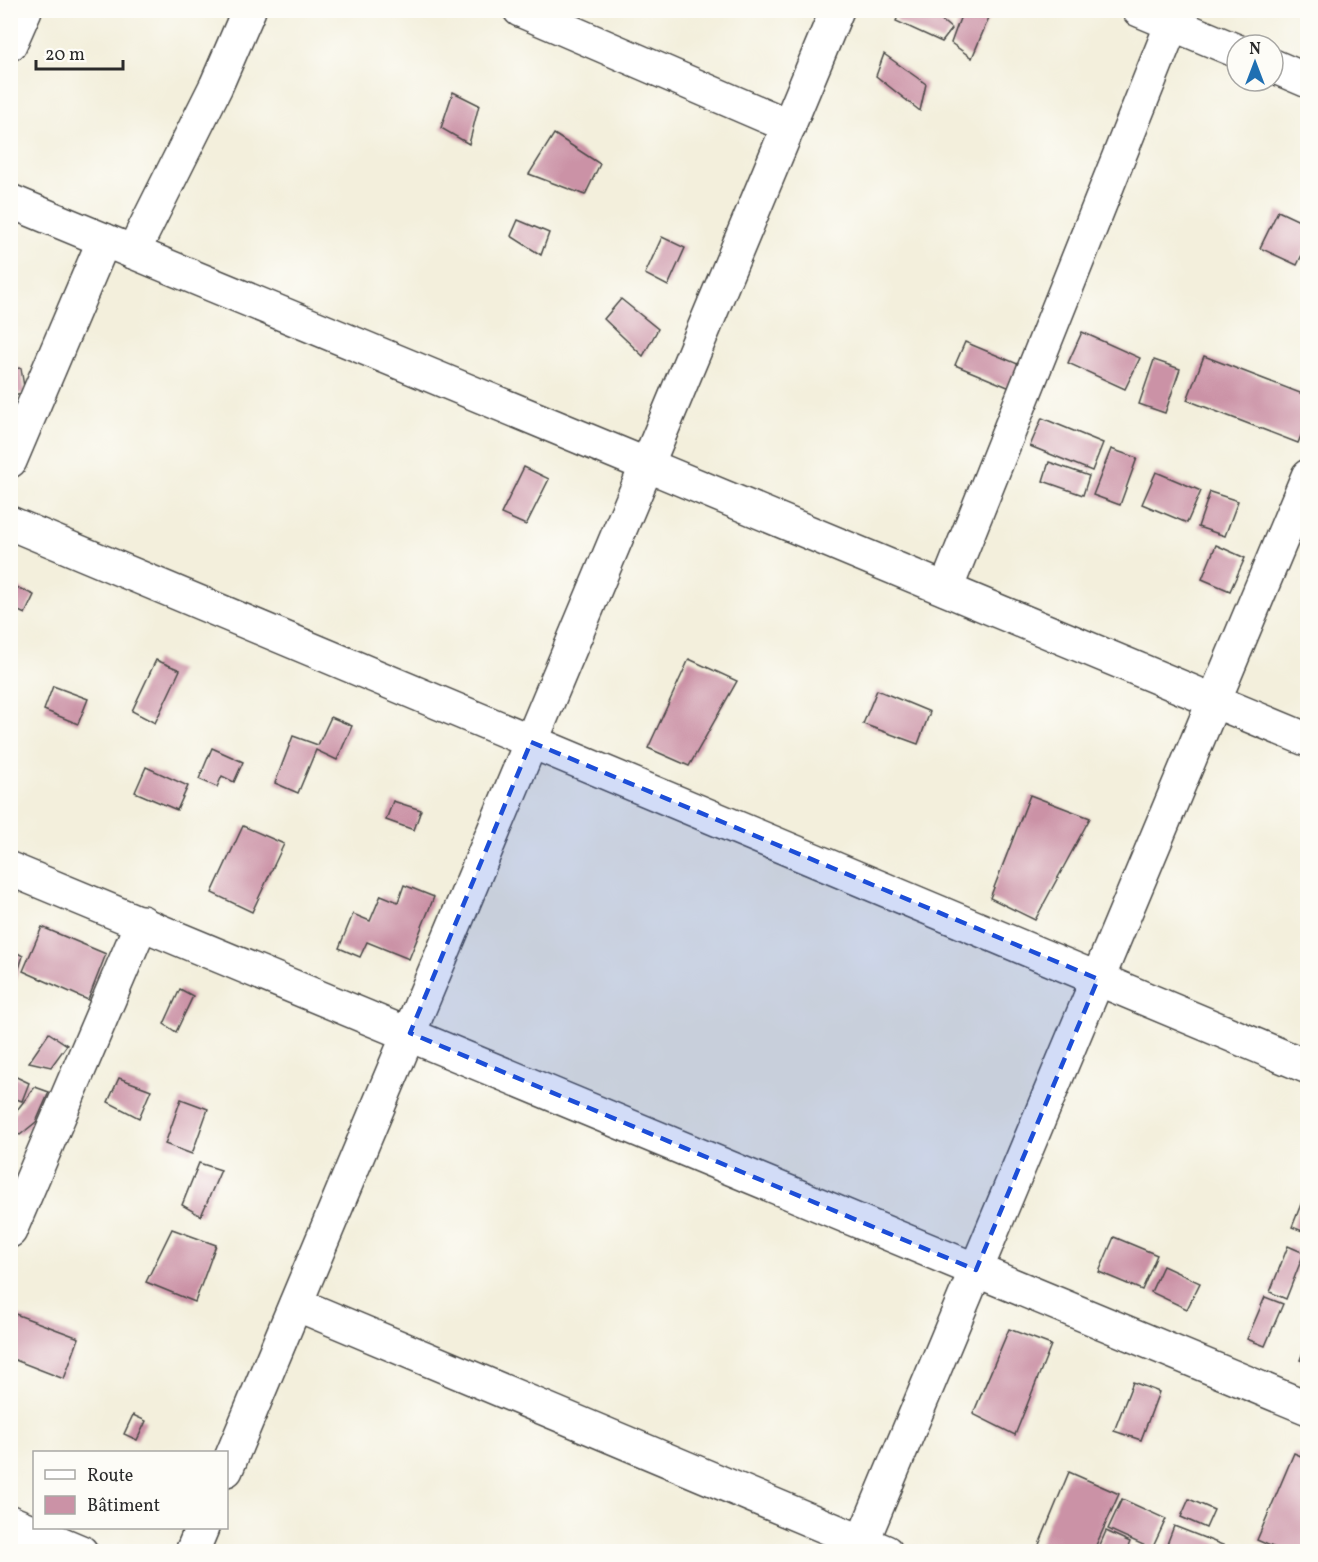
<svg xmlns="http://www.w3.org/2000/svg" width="1318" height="1562" font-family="Vollkorn,serif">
<rect width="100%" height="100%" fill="#fdfcf7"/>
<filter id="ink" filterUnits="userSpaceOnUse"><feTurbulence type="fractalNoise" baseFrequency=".0167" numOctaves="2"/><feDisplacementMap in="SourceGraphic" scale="12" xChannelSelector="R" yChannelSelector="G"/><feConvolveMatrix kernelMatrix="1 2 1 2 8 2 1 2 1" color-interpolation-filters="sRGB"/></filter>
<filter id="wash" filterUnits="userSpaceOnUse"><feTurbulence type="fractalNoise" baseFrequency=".008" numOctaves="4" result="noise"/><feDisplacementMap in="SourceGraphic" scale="24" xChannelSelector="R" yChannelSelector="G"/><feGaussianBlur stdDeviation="1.35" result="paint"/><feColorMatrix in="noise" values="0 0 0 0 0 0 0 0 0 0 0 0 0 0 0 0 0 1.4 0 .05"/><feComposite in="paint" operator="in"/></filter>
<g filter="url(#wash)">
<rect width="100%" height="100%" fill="#f3efdc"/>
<g id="blocks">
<g fill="#cb92a6">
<polygon points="901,10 942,10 939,18 952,29 942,42 896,21"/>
<polygon points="963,10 992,10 972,58 951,43"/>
<polygon points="884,54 926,84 920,111 876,76"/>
<polygon points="453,92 479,105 469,144 441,128"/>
<polygon points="554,134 600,164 585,195 529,174"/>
<polygon points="1278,211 1308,225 1308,243 1297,265 1260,248"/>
<polygon points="518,220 549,233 541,255 511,236"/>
<polygon points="662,237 685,248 668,286 645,274"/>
<polygon points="621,299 658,329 643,356 604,319"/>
<polygon points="1082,332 1140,358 1125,389 1068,363"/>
<polygon points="965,342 1025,367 1015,390 955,365"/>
<polygon points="1204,356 1308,396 1308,419 1298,443 1187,400"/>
<polygon points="1154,360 1180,369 1165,413 1139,404"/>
<polygon points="21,368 25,393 10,395 10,369"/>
<polygon points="1042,418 1103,443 1092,471 1030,446"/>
<polygon points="1111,449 1137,458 1120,505 1093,495"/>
<polygon points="1049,462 1089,476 1083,495 1043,481"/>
<polygon points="524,467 549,479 526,525 501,514"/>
<polygon points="1156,472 1201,491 1187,523 1142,504"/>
<polygon points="1210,492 1238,501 1225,536 1198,527"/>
<polygon points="1216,545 1245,558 1230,591 1202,579"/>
<polygon points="10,584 34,595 25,614 10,607"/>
<polygon points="689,659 737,681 689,766 648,748"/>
<polygon points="156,660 180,670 155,723 132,711"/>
<polygon points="53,686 88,699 78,724 44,710"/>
<polygon points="877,690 930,712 918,744 863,724"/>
<polygon points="331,717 352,726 337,760 316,750 298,793 275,783 293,736 318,745"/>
<polygon points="212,748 243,762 234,782 222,776 217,787 199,779"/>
<polygon points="146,767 188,786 177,810 135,792"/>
<polygon points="1030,795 1090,818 1035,920 990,898"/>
<polygon points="393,801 421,810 414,830 386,820"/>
<polygon points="243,826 284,844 252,912 212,893"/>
<polygon points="404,885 434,897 409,959 367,942 360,957 339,948 353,914 370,921 381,895 398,902"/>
<polygon points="42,927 106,954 88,1000 23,971"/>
<polygon points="14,951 23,956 11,993 10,964"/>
<polygon points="180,989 193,996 176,1032 164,1024"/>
<polygon points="49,1033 67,1045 51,1067 29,1062"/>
<polygon points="10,1074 29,1083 22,1101 10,1097"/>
<polygon points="119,1078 151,1090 139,1118 108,1102"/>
<polygon points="35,1087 49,1092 36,1122 20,1135 10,1131 10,1119"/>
<polygon points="181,1099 208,1109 192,1154 165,1144"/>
<polygon points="199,1163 221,1170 201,1216 182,1205"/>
<polygon points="1307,1189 1308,1189 1308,1233 1292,1227"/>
<polygon points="172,1229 216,1245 195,1302 146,1282"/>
<polygon points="1114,1237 1157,1255 1142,1290 1099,1272"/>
<polygon points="1288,1246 1304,1253 1286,1299 1270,1292"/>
<polygon points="1163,1266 1200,1283 1187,1309 1151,1292"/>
<polygon points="1265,1297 1283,1304 1265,1346 1247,1339"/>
<polygon points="10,1312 79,1338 64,1379 10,1358"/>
<polygon points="1009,1329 1051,1345 1015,1435 973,1414"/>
<polygon points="1307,1342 1308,1342 1308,1363 1300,1360"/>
<polygon points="1133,1382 1159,1392 1141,1440 1114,1431"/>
<polygon points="133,1415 146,1421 137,1440 124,1434"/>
<polygon points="1294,1453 1308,1459 1308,1546 1305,1552 1284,1552 1257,1540"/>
<polygon points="1069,1472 1119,1494 1093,1552 1036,1552"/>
<polygon points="1122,1499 1166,1519 1152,1549 1108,1529"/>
<polygon points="1189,1499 1214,1510 1206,1528 1181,1517"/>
<polygon points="1174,1526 1238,1551 1238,1552 1164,1552"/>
<polygon points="1106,1531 1130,1542 1126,1552 1097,1552"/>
</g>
</g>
</g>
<g filter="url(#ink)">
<use href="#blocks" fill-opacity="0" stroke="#494846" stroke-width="1.5"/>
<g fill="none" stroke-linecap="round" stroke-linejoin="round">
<g stroke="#494846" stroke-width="36">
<g id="street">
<polyline points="520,10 789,126"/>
<polyline points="1139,10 1237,51"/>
<polyline points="10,44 25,10"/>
<polyline points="1273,66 1308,81"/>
<polyline points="10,201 647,465 837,10"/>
<polyline points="133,252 216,86 249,10"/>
<polyline points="10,461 104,240"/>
<polyline points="10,523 1308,1067"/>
<polyline points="946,589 1172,24"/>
<polyline points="10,869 1308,1408"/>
<polyline points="10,1231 142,922"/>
<polyline points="296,1304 886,1552"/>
<polyline points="10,1522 81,1552"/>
<polyline points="858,1552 1308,476"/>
</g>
</g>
<g stroke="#494846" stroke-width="36">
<g id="secondary">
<polyline points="226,1470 647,465 1308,740"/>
<polyline points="192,1552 202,1528"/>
</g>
</g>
<use href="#street" stroke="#fff" stroke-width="33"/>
<use href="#secondary" stroke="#fff" stroke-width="33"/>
</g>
</g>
<path fill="#1d4ed8" fill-opacity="0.2" stroke="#1d4ed8" stroke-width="4.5" stroke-dasharray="12 8" stroke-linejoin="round" d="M531,742l567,237 -122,291 -566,-237z"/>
<rect width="1318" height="1562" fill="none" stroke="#fdfcf7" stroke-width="36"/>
<rect x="33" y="1451" width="195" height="78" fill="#fdfcf7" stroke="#a9a8a5" stroke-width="1.5"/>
<rect x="45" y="1470" width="30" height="9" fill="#ffffff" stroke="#a9a8a5" stroke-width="1.5"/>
<text x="87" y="1481" font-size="18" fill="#2b2b2b">Route</text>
<rect x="45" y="1496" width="30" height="18" fill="#cb92a6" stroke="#a9a8a5" stroke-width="1.5"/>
<text x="87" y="1511" font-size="18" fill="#2b2b2b">Bâtiment</text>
<g transform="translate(1255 63)"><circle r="28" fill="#fdfcf7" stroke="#a9a8a5" stroke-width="1.5"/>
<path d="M0-4.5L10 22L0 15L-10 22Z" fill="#1f6fb2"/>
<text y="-9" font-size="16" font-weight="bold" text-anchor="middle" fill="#2b2b2b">N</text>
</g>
<path d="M36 60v9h87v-9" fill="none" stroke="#2b2b2b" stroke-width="3"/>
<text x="45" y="60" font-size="18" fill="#2b2b2b" stroke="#fdfcf7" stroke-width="4.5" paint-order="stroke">20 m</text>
</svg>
